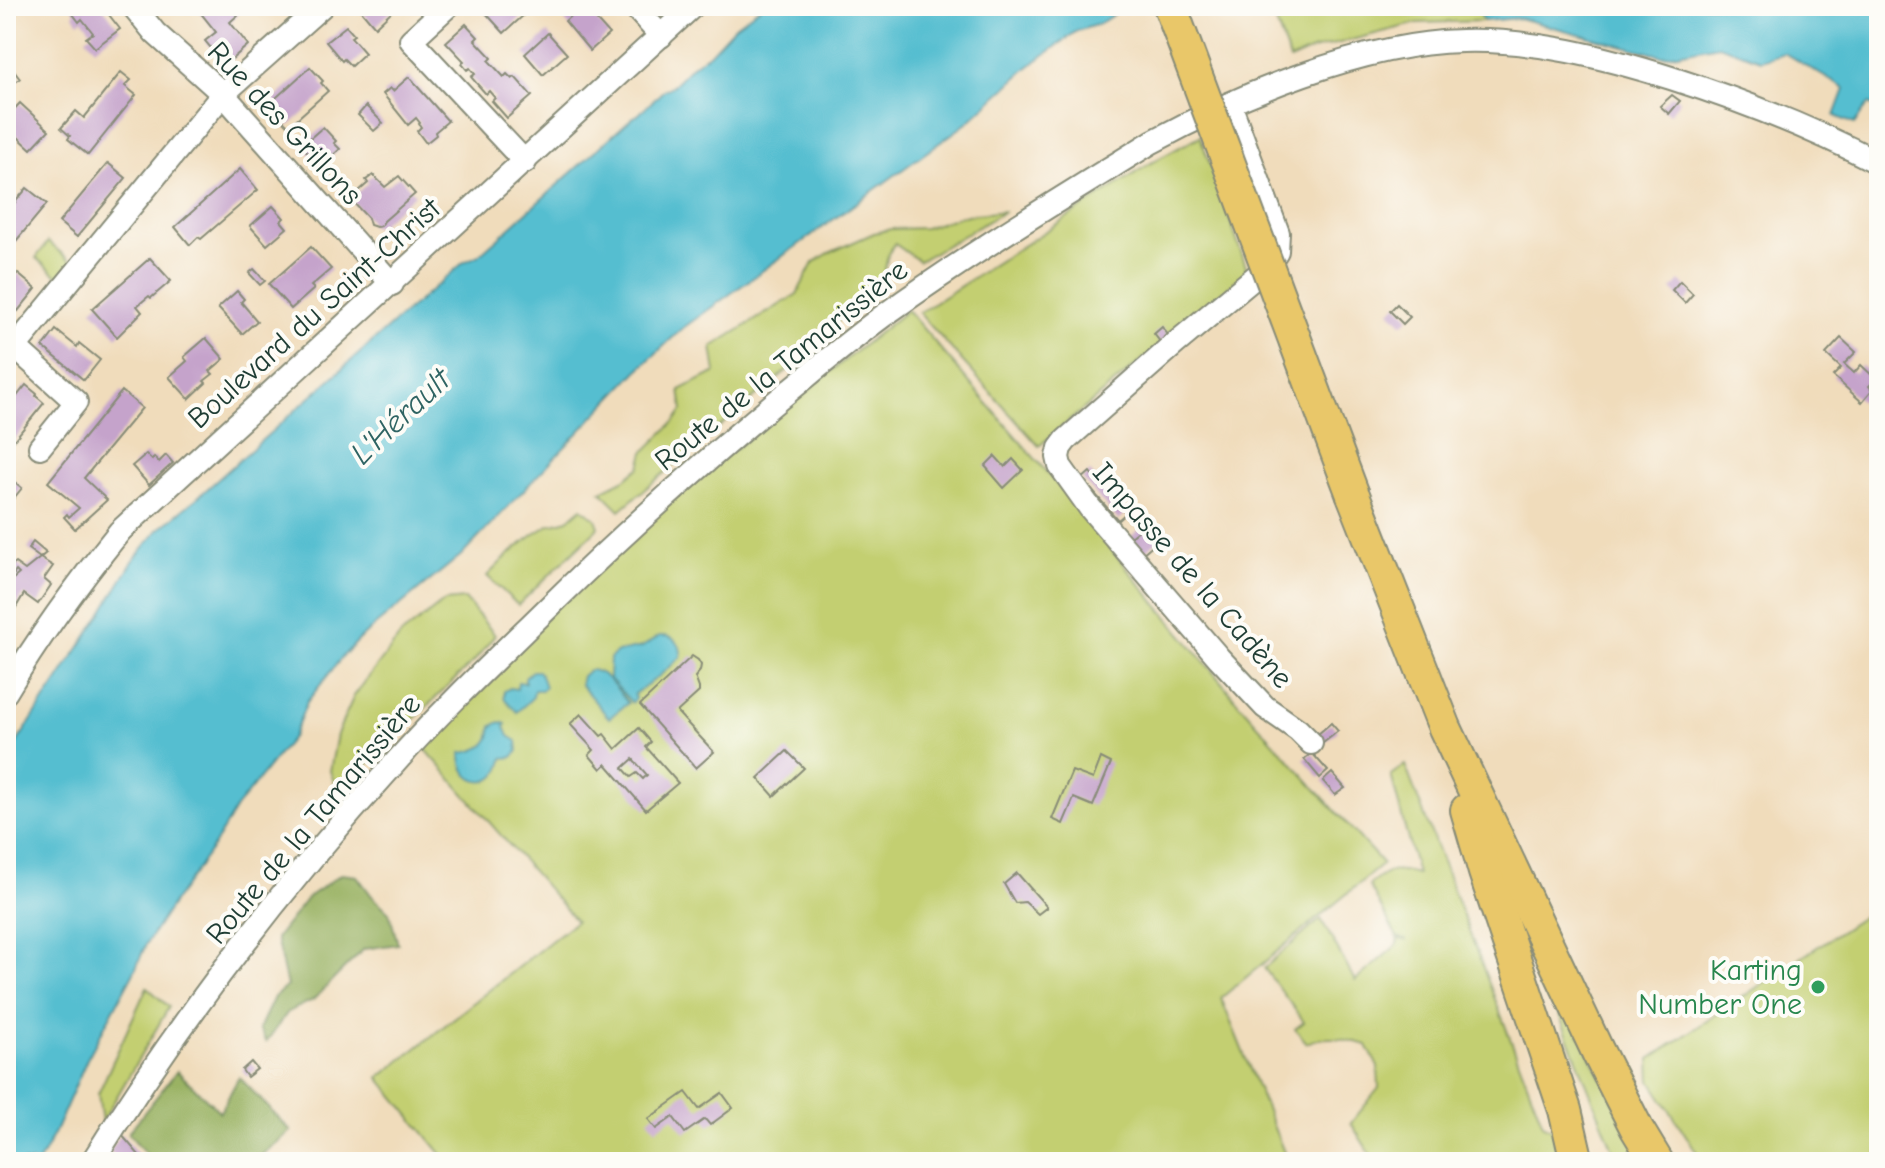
<svg xmlns="http://www.w3.org/2000/svg" width="1885" height="1168" font-family="'Comic Neue',sans-serif">
<rect width="100%" height="100%" fill="#fdfcf7"/>
<filter id="ink" filterUnits="userSpaceOnUse"><feTurbulence type="fractalNoise" baseFrequency=".0125" numOctaves="2"/><feDisplacementMap in="SourceGraphic" scale="16" xChannelSelector="R" yChannelSelector="G"/><feConvolveMatrix kernelMatrix="1 2 1 2 8 2 1 2 1" color-interpolation-filters="sRGB"/></filter>
<filter id="wash" filterUnits="userSpaceOnUse"><feTurbulence type="fractalNoise" baseFrequency=".006" numOctaves="4" result="noise"/><feDisplacementMap in="SourceGraphic" scale="32" xChannelSelector="R" yChannelSelector="G"/><feGaussianBlur stdDeviation="1.8" result="paint"/><feColorMatrix in="noise" values="0 0 0 0 0 0 0 0 0 0 0 0 0 0 0 0 0 1.4 0 .05"/><feComposite in="paint" operator="in"/></filter>
<g filter="url(#wash)">
<rect width="100%" height="100%" fill="#f0dcbb"/>
<g fill="#c3cf71" stroke="#718652" stroke-width="2">
<polygon points="1270,6 1499,6 1478,8 1484,21 1418,23 1312,50 1290,60"/>
<polygon points="1200,136 1248,272 1039,446 919,313 1154,161"/>
<polygon points="1005,211 919,261 895,244 888,254 881,291 855,300 822,341 620,510 601,491 625,479 640,467 644,452 675,421 683,410 680,390 716,372 712,347 797,294 813,263 829,253 874,233 891,229 925,228 961,216"/>
<polygon points="48,242 72,262 60,278 36,258"/>
<polygon points="907,310 1068,497 1242,707 1383,864 1221,998 1288,1162 448,1162 379,1078 576,921 420,743 628,535"/>
<polygon points="582,508 596,519 599,527 518,605 487,576 507,556 533,535 549,525 568,520"/>
<polygon points="465,599 495,635 476,659 353,778 337,790 330,771 337,734 354,696 401,635 445,601"/>
<path d="M1405,765l138,359 9,5 7,33h-184l-24,-39 28,-35 -1,-21 -11,-22c-20,-5 -41,-12 -60,-2l-12,-14 9,-7 -40,-54 57,-49 34,62 42,-36 1,-6 9,1 -10,-3 -28,-52c23,-17 21,-17 48,-11l-26,-99z"/>
<polygon points="1879,890 1879,1162 1703,1162 1651,1081 1650,1059 1865,915"/>
<polygon points="1516,907 1644,1162 1618,1162"/>
<polygon points="147,987 169,1007 102,1122 98,1094"/>
</g>
<g fill="#9ab263" stroke="#5c784c" stroke-width="2">
<polygon points="341,874 357,876 372,896 389,912 398,944 364,949 313,1000 288,1012 266,1042 259,1029 274,997 287,986 276,938 308,897"/>
<polygon points="177,1071 220,1112 239,1077 291,1131 253,1162 153,1162 128,1133"/>
</g>
<g fill="#54bed0" stroke="#3a7e82" stroke-width="2">
<polygon points="762,6 1126,6 1099,24 1077,31 1027,68 967,123 683,328 636,372 465,552 365,634 343,656 307,702 293,736 236,808 210,851 174,901 146,944 135,970 87,1059 55,1132 39,1162 6,1162 6,759 100,616 135,558 158,530 197,498 407,311 464,262 479,255 506,231 632,118 638,115 663,91 672,86 694,64 709,54 735,26"/>
<polygon points="1499,6 1879,6 1879,109 1869,104 1854,124 1835,116 1845,89 1784,53 1761,60 1719,45 1662,56 1519,18 1484,21 1477,8"/>
<path d="M660,636c13,-1 22,7 21,21l-24,21 -23,16 1,5 -3,4 -23,-25 1,-20 8,-6 24,-5z"/>
<path d="M589,670c17,0 28,20 39,33l-19,15 -29,-34 2,-8z"/>
<polygon points="532,671 538,671 541,675 545,687 542,690 534,690 533,697 517,712 504,698 504,691 510,688 517,689 518,682 525,683 525,677"/>
<path d="M500,722l6,2 -1,3 4,9 8,5 1,10 -5,6 -10,1c-4,34 -43,30 -42,-5 10,-1 23,-4 28,-14 2,-4 2,-8 3,-13z"/>
</g>
<g id="blocks">
<g fill="#c5a3cb" fill-rule="evenodd">
<polygon points="70,6 102,6 120,29 95,48 86,38 93,33 82,19 79,22 73,14 75,12"/>
<polygon points="205,6 235,6 240,13 230,22 248,45 225,65 205,41 216,32 199,11"/>
<polygon points="361,6 391,6 394,9 375,27 359,8"/>
<polygon points="490,6 516,6 524,15 504,33 484,11"/>
<polygon points="581,6 584,6 609,34 590,51 565,21"/>
<polygon points="466,24 478,37 475,40 492,58 489,61 504,77 507,74 512,79 515,77 532,96 507,118 492,101 495,98 489,91 486,94 478,85 471,77 475,74 470,68 467,70 462,64 464,61 446,42"/>
<polygon points="346,26 354,35 351,37 365,53 351,66 344,59 342,61 326,42"/>
<polygon points="548,33 567,54 543,75 525,54"/>
<polygon points="310,67 323,81 321,83 328,91 289,126 281,118 279,120 267,106"/>
<polygon points="14,71 20,79 6,88 6,77"/>
<polygon points="121,72 131,80 125,86 136,95 88,155 68,139 70,136 61,128 76,111 84,118"/>
<polygon points="409,77 448,121 435,132 436,135 426,143 417,131 421,127 419,124 420,123 416,118 408,125 383,94 390,88 393,91"/>
<polygon points="1672,95 1680,101 1669,114 1660,106"/>
<polygon points="20,103 49,130 31,149 6,126 6,118"/>
<polygon points="366,106 383,123 374,131 358,115"/>
<polygon points="323,127 336,141 334,143 340,149 322,165 301,146"/>
<polygon points="108,163 126,178 77,237 59,222"/>
<polygon points="240,169 258,190 201,239 198,237 190,245 175,227"/>
<polygon points="373,175 385,187 399,176 415,194 384,221 381,226 376,227 370,225 368,218 350,199 368,183 366,180"/>
<polygon points="27,188 47,204 6,253 6,213"/>
<polygon points="273,206 284,218 281,221 287,228 267,245 250,226"/>
<polygon points="311,247 331,269 311,286 314,289 291,309 269,284"/>
<polygon points="150,258 171,281 151,298 149,296 137,306 142,312 117,337 92,309"/>
<polygon points="254,269 265,281 260,285 249,273"/>
<polygon points="17,273 36,289 18,311 6,301 6,287"/>
<polygon points="1680,281 1693,294 1685,303 1672,290"/>
<polygon points="237,291 244,299 241,302 257,321 242,334 218,308"/>
<polygon points="1397,304 1410,317 1403,324 1390,311"/>
<polygon points="1162,327 1169,336 1161,343 1154,334"/>
<polygon points="56,330 77,347 79,343 100,360 84,380 43,347"/>
<polygon points="206,338 224,359 210,371 213,374 204,381 206,383 189,399 169,377 187,361 184,357"/>
<polygon points="1841,338 1856,352 1844,364 1854,373 1861,365 1876,379 1869,386 1872,390 1862,402 1833,376 1841,368 1826,354"/>
<polygon points="26,385 37,394 36,396 44,403 6,450 6,410"/>
<polygon points="122,391 142,408 84,478 107,500 75,529 64,517 67,514 69,517 79,508 48,482"/>
<polygon points="146,454 152,460 154,457 159,462 166,455 173,463 149,485 132,466"/>
<polygon points="995,456 1005,467 1013,459 1023,470 1004,488 985,466"/>
<polygon points="1090,472 1102,487 1105,484 1123,505 1121,507 1126,513 1118,520 1082,479"/>
<polygon points="6,475 22,488 6,508"/>
<polygon points="1151,520 1158,529 1155,531 1161,538 1142,554 1129,538"/>
<polygon points="33,542 46,553 40,558 53,566 44,579 51,585 38,604 24,594 6,624 6,580 8,583 19,574 16,571 13,575 6,570 6,563 11,567 15,563 25,570 40,558 28,549"/>
<polygon points="692,656 698,660 701,665 700,671 695,677 699,688 699,692 677,712 714,752 696,768 640,705"/>
<path d="M581,714l20,22 3,-2 12,15 23,-21 12,14 -5,5 32,36 -32,27 -40,-46 -5,5 -12,-14 5,-5 -24,-26zM633,759l14,16 -4,4 -6,-6 -6,4 -8,-9z"/>
<polygon points="1331,723 1338,731 1323,743 1317,735"/>
<polygon points="787,751 804,768 774,796 758,778"/>
<polygon points="1312,753 1328,771 1320,778 1304,759"/>
<polygon points="1101,758 1111,763 1093,806 1074,798 1063,824 1052,819 1072,771 1093,779"/>
<polygon points="1332,773 1345,788 1335,795 1323,781"/>
<polygon points="1017,873 1047,907 1038,914 1025,902 1015,903 1004,884"/>
<polygon points="251,1062 257,1069 247,1077 242,1070"/>
<polygon points="686,1092 699,1109 722,1093 733,1108 710,1125 705,1119 685,1133 673,1117 656,1129 648,1119"/>
<polygon points="121,1134 145,1162 121,1162 110,1151"/>
<polygon points="1121,1153 1125,1162 1099,1162"/>
</g>
</g>
</g>
<g filter="url(#ink)">
<use href="#blocks" fill-opacity="0" stroke="#888c78" stroke-width="2"/>
<g fill="none" stroke-linecap="round" stroke-linejoin="round">
<g stroke="#888c78" stroke-width="26">
<g id="minor">
<polyline points="133,6 155,33 223,94 392,284"/>
<polyline points="448,6 411,40 525,162"/>
<polyline points="634,6 661,36"/>
<polyline points="1230,104 1278,233 1277,251 1266,268 1176,343 1066,440 1060,448 1058,457 1060,466 1090,508 1219,658 1265,707 1298,730 1311,743"/>
<polyline points="15,347 76,402 40,447"/>
<polyline points="6,361 15,347 223,94 322,6"/>
<path d="M6,692c34,-57 73,-110 114,-161l573,-525"/>
<path d="M92,1162c87,-140 191,-276 302,-398 49,-55 104,-107 157,-159 71,-70 145,-136 221,-200 37,-30 73,-61 111,-89 86,-62 179,-118 269,-174 87,-47 211,-99 310,-101 71,-2 142,16 209,37 72,23 141,50 208,85"/>
</g>
</g>
<g stroke="#888c78" stroke-width="36">
<g id="highway">
<polyline points="1353,495 1445,728 1598,1052 1637,1129 1657,1162"/>
<polyline points="1467,810 1485,872 1565,1110 1577,1162"/>
</g>
</g>
<use href="#minor" stroke="#fff" stroke-width="22"/>
<use href="#highway" stroke="#e9c769" stroke-width="32"/>
<g stroke="#888c78" stroke-width="36" stroke-linecap="butt">
<polyline id="highway-bridge" points="1170,6 1353,495"/>
</g>
<use href="#highway-bridge" stroke="#e9c769" stroke-width="32"/>
</g>
</g>
<circle fill="#2e9e5b" stroke="#fdfcf7" stroke-width="3" cx="1818" cy="987" r="8"/>
<g text-anchor="middle" stroke-width="8" stroke-linejoin="round" paint-order="stroke">
<g font-size="30" fill="#1f3d34" stroke="#fdfcf7">
<text transform="translate(285 123) rotate(47)" y="10">Rue des Grillons</text>
<text transform="translate(314 313) rotate(-42)" y="10">Boulevard du Saint-Christ</text>
<text transform="translate(781 365) rotate(-39)" y="10">Route de la Tamarissière</text>
<text transform="translate(1193 575) rotate(49)" y="10">Impasse de la Cadène</text>
<text transform="translate(313 819) rotate(-50)" y="10">Route de la Tamarissière</text>
</g>
<g font-size="30" fill="#27864d" stroke="#fdfcf7" text-anchor="end">
<text x="1802" y="980">Karting<tspan x="1802" dy="34">Number One</tspan></text>
</g>
<g font-size="32" font-style="italic" fill="#2f6463" stroke="#fdfcf7">
<text transform="translate(400 416) rotate(-43)" y="11">L'Hérault</text>
</g>
</g>
<rect width="1885" height="1168" fill="none" stroke="#fdfcf7" stroke-width="32"/>
</svg>
